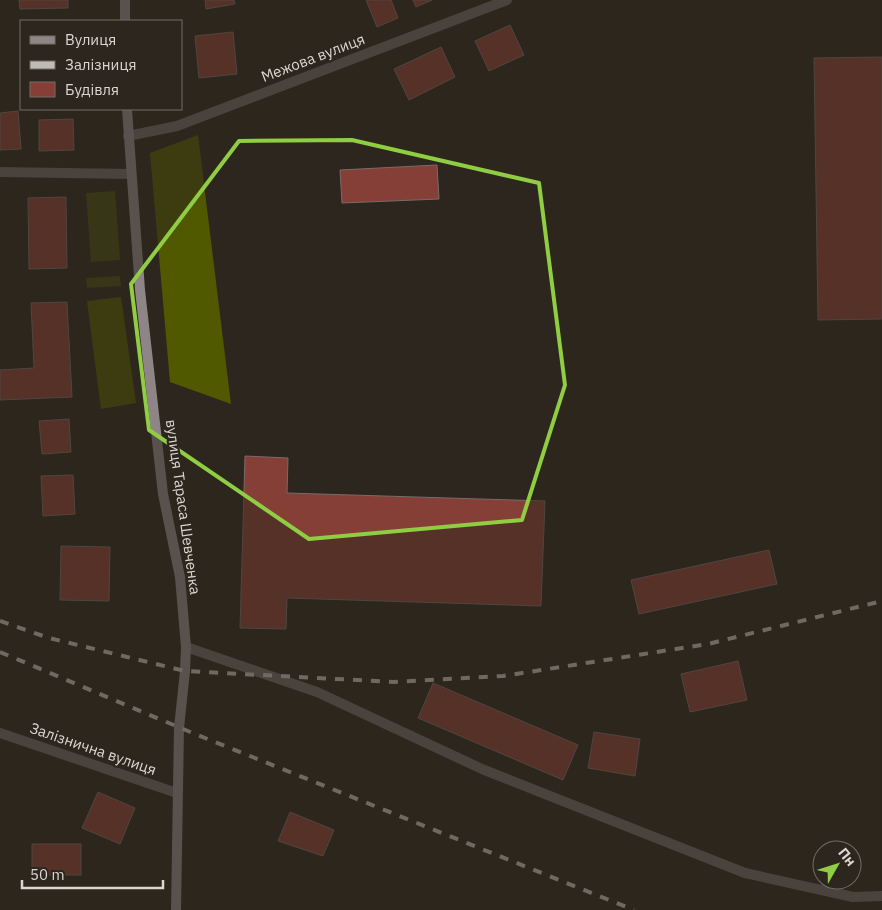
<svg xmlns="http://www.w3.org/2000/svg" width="882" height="910" font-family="'IBM Plex Sans',sans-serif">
<rect width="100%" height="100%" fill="#2d261e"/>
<g fill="#43490e">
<polygon points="115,191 120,260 91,262 86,193"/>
<polygon points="120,276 121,286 87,288 86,278"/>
</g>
<g fill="#505800">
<polygon points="198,135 231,404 170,382 150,153"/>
<polygon points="121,297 136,403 101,409 87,301"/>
</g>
<g fill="#863f36" stroke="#796b69">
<polygon points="19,0 68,0 68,8 20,9"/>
<polygon points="205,0 234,0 235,4 206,9"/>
<polygon points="366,0 391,0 398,18 377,27"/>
<polygon points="413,0 432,0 416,7"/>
<polygon points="510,25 524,55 489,71 475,41"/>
<polygon points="233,32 237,74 199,78 195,36"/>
<polygon points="441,47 455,77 409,100 394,69"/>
<polygon points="882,57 882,319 818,320 814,58"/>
<polygon points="18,111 21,149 0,150 0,113"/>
<polygon points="73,119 74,150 39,151 39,120"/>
<polygon points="437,165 439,199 342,203 340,170"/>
<polygon points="66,197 67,268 29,269 28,198"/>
<polygon points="67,302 72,397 0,400 0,370 34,368 31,303"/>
<polygon points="69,419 71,452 42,454 39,421"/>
<polygon points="245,456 288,458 287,493 545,501 541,606 287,598 286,629 240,628"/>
<polygon points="73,475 75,514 43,516 41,476"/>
<polygon points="61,546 110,547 109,601 60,600"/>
<polygon points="769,550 777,584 639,614 631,580"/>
<polygon points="738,661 747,700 690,712 681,674"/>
<polygon points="433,683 578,745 563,780 418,718"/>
<polygon points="594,732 640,739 635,776 588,768"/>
<polygon points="98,792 135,808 120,844 82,828"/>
<polygon points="290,812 334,830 323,856 278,841"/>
<rect x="32" y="844" width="49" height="31"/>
</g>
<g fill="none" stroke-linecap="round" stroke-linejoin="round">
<g stroke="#6a6465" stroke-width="10">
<polyline points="128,136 177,126 507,0"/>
<polyline points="0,172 131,174"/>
<polyline points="186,647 317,692 482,769 745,873 853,897 882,896"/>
<polyline points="0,733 177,793"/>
</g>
<g stroke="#8f8587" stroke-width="10">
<polyline points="125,0 125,21"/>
<polyline points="127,109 140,290 163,494 180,577 186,647 185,671 179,728 176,910"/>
</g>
<g stroke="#bfbbb5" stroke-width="4" stroke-dasharray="9 9" stroke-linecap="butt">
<polyline points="0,621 49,638 185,671 394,682 503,676 708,644 882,601"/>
<polyline points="0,652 195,734 634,910"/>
</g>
</g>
<path d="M0 0H882V910H0ZM352,140l187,43 26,202 -43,135 -213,19 -160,-109 -18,-146 108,-143z" fill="#2d261e" fill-opacity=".55" fill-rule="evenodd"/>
<path fill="none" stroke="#8fcd42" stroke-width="4" stroke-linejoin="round" d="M352,140l187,43 26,202 -43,135 -213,19 -160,-109 -18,-146 108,-143z"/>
<g text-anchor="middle" stroke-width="4.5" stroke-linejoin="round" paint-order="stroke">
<g font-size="15" fill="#dad6d0" stroke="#2d261e">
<text transform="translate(313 58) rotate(-21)" y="5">Межова вулиця</text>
<text transform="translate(183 507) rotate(82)" y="5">вулиця Тараса Шевченка</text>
<text transform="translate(93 749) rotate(19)" y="5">Залізнична вулиця</text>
</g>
</g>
<rect x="20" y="20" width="162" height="90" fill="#2d261e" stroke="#726c65"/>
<rect x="30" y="36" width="25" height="8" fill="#8f8587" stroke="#726c65"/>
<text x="65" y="45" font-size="15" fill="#dad6d0">Вулиця</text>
<rect x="30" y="61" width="25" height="8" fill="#bfbbb5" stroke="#726c65"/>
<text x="65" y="70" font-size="15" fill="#dad6d0">Залізниця</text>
<rect x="30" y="82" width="25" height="15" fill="#863f36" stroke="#726c65"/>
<text x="65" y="95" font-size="15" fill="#dad6d0">Будівля</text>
<g transform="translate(837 865) rotate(51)"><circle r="24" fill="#2d261e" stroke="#726c65"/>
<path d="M0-4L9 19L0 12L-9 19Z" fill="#8fcd42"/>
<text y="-8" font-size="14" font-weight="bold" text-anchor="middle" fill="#dad6d0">Пн</text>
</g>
<path d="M22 880v8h141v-8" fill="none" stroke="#dad6d0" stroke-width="2.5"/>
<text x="30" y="880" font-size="15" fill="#dad6d0" stroke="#2d261e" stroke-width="4" paint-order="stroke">50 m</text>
</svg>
